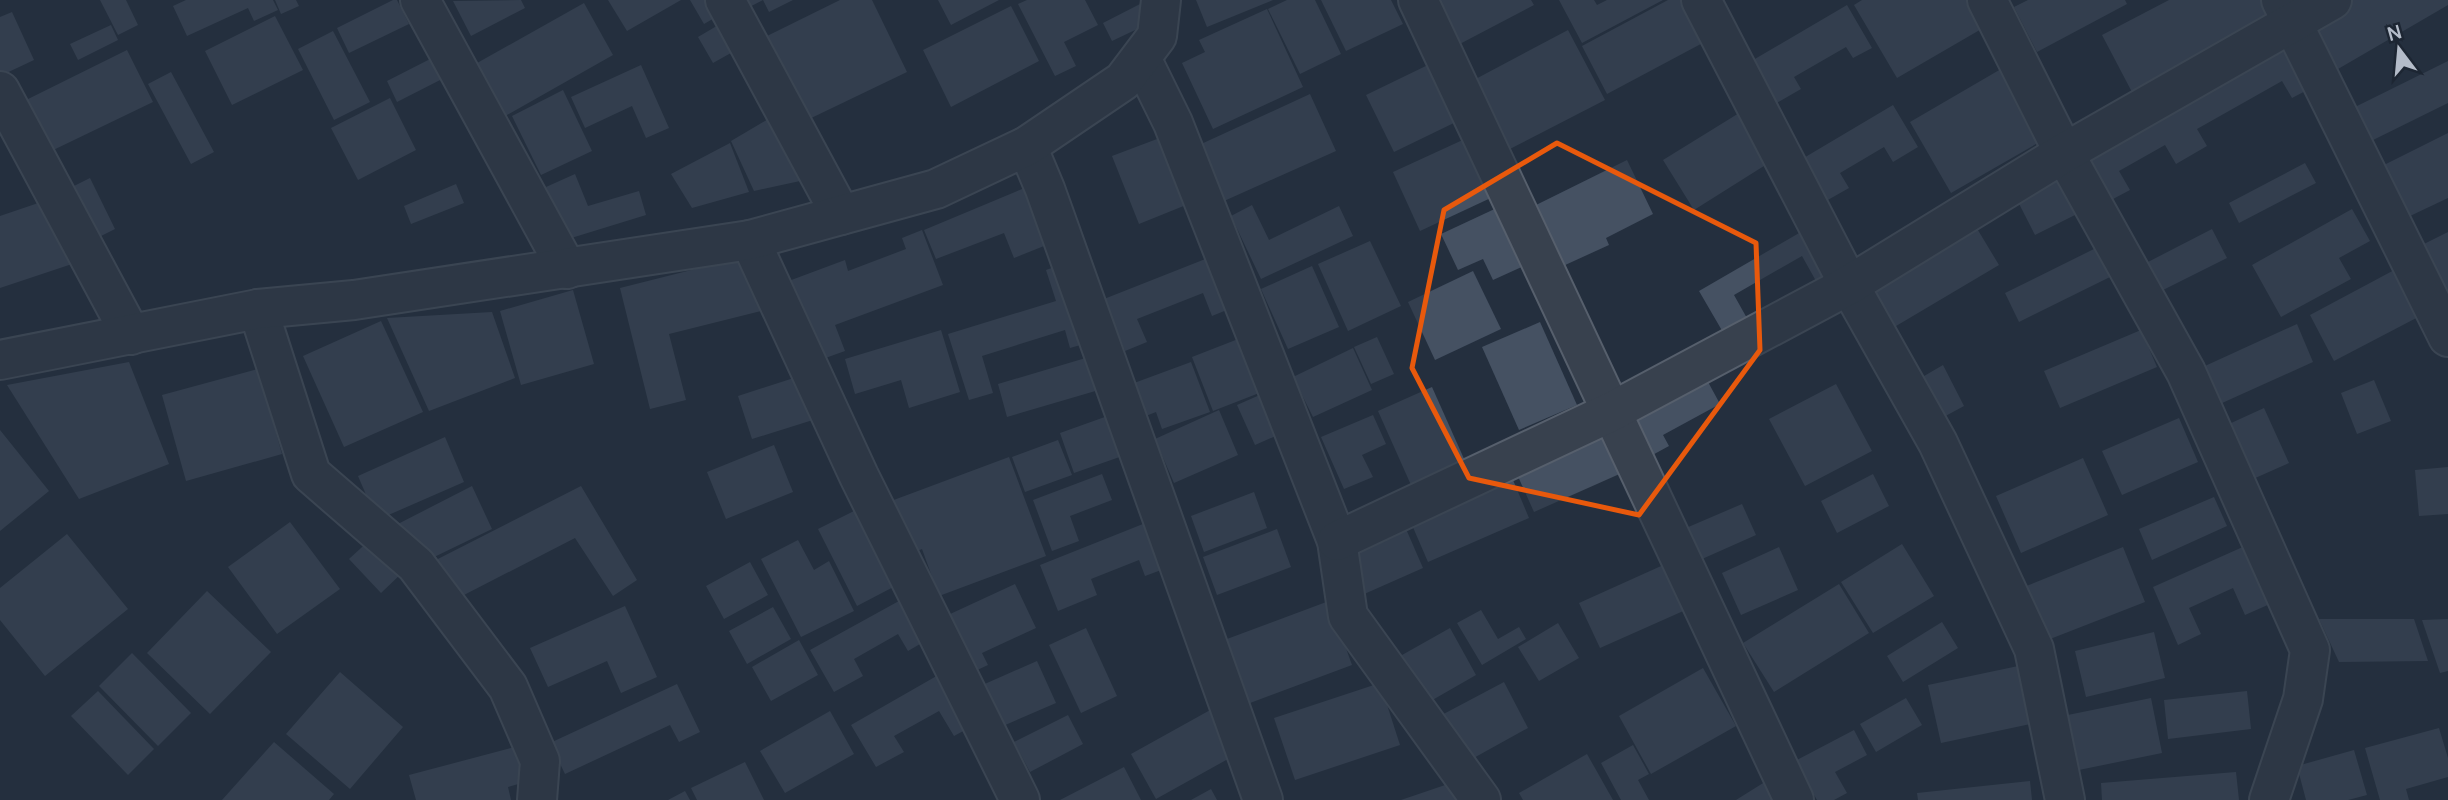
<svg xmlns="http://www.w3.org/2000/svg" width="2448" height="800" font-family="Manrope,sans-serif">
<rect width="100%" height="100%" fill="#242f3e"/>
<g fill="#455162">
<polygon points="100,0 126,0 138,25 118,35"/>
<polygon points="186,0 273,0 278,10 254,21 248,8 187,36 173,6"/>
<polygon points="275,0 296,0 299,6 281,14"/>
<polygon points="393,0 397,0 409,24 349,53 337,28"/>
<polygon points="521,0 525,8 471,36 453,1"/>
<polygon points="608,0 681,0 627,31"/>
<polygon points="690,0 722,0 728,10 704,24"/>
<polygon points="726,0 793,0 769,12 763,0 734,15"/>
<polygon points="840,0 872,0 907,72 805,121 765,37"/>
<polygon points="938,0 999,0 951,25"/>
<polygon points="1027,0 1085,0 1098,25 1064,42 1076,66 1055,76 1018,4"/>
<polygon points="1196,0 1273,0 1207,27"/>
<polygon points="1287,0 1315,0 1341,54 1300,74 1268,9"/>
<polygon points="1321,0 1391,0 1403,24 1346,51"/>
<polygon points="1430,0 1531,0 1534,5 1454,47"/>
<polygon points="1559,0 1594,0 1597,5 1607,0 1663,0 1582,43"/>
<polygon points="1668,0 1691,0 1712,38 1607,94 1582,46"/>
<polygon points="1862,0 1976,0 1990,24 1897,78 1854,5"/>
<polygon points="2028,0 2125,0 2127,4 2037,52 2014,7"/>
<polygon points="2169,0 2260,0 2271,22 2133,94 2102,35"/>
<polygon points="2345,0 2448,0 2448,5 2338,69 2310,20"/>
<polygon points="584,3 613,55 500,119 470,67"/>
<polygon points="1142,3 1152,22 1112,41 1103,23"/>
<polygon points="1847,5 1872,48 1853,58 1846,47 1794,77 1801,89 1773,105 1748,63"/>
<polygon points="1011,6 1039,61 951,107 923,50"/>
<polygon points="1267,9 1303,87 1213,129 1182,63 1205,52 1199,40"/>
<polygon points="12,12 34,60 0,76 0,17"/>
<polygon points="275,16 303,70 232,105 205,51"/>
<polygon points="732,17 747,44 713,63 698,37"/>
<polygon points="111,25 118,40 78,60 70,44"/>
<polygon points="1568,30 1605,100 1506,151 1470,82"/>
<polygon points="333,31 370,102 334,120 298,49"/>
<polygon points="2284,35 2313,87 2292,98 2282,81 2197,129 2207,146 2176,164 2165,145 2119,171 2130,190 2113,199 2083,148"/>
<polygon points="127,50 153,102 45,154 20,103"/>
<polygon points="436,56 446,77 397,102 387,81"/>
<polygon points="2448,61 2448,103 2369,142 2353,108"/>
<polygon points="1432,63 1460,120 1394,152 1366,95"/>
<polygon points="641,65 669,128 646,138 632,106 585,128 571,97"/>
<polygon points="2001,69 2043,140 1951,193 1910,122"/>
<polygon points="171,72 214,152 191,164 148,84"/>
<polygon points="563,90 592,151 541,175 512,116"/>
<polygon points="1310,94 1336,151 1224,201 1199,145"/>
<polygon points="390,98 416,150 358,180 331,128"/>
<polygon points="1893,105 1918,147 1893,162 1884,147 1840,173 1849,188 1826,201 1802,159"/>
<polygon points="1744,110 1775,159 1694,210 1663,160"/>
<polygon points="780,112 814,178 754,191 731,141"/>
<polygon points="2448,133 2448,198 2410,216 2384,165"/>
<polygon points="1165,136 1191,203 1139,224 1112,156"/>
<polygon points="1467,138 1495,196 1420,231 1393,172"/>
<polygon points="730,143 749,192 692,208 671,174"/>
<polygon points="1627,160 1653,214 1606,238 1609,245 1563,266 1534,206"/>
<polygon points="2305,163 2316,183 2239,223 2229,203"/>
<polygon points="2064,165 2087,209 2035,235 2013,192"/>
<polygon points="575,174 588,206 639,191 646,215 568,239 546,187"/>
<polygon points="90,178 115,229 93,240 68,189"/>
<polygon points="456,184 464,203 411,224 404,206"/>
<polygon points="1027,187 1049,244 1014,258 1004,233 936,259 924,230"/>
<polygon points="50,199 72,264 0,288 0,216"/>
<polygon points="1252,205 1269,240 1339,206 1353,236 1261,279 1231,216"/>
<polygon points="1501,206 1528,264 1493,280 1483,259 1458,270 1441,234"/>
<polygon points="2352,209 2370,241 2339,258 2351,279 2281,317 2252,265"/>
<polygon points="1970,217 1999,265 1891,329 1862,280"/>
<polygon points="1813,225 1838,268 1816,281 1802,256 1734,295 1748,320 1724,334 1699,291"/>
<polygon points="2212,229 2227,258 2163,290 2148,262"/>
<polygon points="922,230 943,285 835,325 845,351 817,361 786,282 845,260 848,271 906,249 902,238"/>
<polygon points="2448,232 2448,301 2420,246"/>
<polygon points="1370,241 1401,306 1348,331 1318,264"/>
<polygon points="2096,248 2110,277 2019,322 2005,293"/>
<polygon points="1218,254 1239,305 1212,316 1203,293 1137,319 1147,342 1125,351 1104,299"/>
<polygon points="747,256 761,311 669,334 686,400 650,409 620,288"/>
<polygon points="1066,263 1091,342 1070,348 1065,330 982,356 993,393 969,400 948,334 1056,301 1046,270"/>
<polygon points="1312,266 1339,327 1288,349 1261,289"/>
<polygon points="2398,268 2422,315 2334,361 2310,315"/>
<polygon points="1473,271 1501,329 1435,360 1408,302"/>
<polygon points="573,290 594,364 521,385 500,311"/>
<polygon points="492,312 515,378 429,411 387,318"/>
<polygon points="381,321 423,412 344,447 303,356"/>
<polygon points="1540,322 1577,405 1519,430 1482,347"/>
<polygon points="2297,324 2313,362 2211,408 2194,371"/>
<polygon points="941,330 960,392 909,408 901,380 855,394 845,359"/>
<polygon points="2141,330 2157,367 2060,408 2044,371"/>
<polygon points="1251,334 1272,388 1213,411 1192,357"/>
<polygon points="1377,337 1394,374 1371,384 1354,347"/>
<polygon points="1353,348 1372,390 1313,417 1293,377"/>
<polygon points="1099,354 1109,387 1007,417 998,384"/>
<polygon points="129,362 169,464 79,499 7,385"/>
<polygon points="1191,362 1210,412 1162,429 1156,412 1138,419 1126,386"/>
<polygon points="1943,365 1964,406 1940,419 1919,379"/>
<polygon points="258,369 282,454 186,481 162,395"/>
<polygon points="1701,369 1720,404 1663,435 1669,446 1647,458 1622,411"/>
<polygon points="803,375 816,419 752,439 738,396"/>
<polygon points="2374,380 2391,421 2357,434 2341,393"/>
<polygon points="1836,384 1872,451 1805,486 1769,419"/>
<polygon points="1432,387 1465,461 1411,485 1378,411"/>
<polygon points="1271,390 1289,430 1255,445 1237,405"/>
<polygon points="2264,408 2289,463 2253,479 2229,424"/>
<polygon points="1219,410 1238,455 1174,483 1155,439"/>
<polygon points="1116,413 1131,453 1074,473 1060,433"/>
<polygon points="1373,415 1386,444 1362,455 1373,477 1344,489 1321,437"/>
<polygon points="2179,418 2198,462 2122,495 2102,451"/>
<polygon points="0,430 49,491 0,531"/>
<polygon points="1606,432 1624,472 1534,512 1516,472"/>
<polygon points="445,437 464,482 377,520 358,476"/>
<polygon points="1058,440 1072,475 1025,492 1012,457"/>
<polygon points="774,445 793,492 726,519 707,472"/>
<polygon points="1009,457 1046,556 939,596 922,549 903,557 883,504"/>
<polygon points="2083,458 2108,515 2021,553 1996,496"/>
<polygon points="2448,467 2448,514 2419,516 2415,470"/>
<polygon points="1102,474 1112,500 1070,516 1079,541 1052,551 1033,500"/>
<polygon points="1873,474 1889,506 1837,533 1821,501"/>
<polygon points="1513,480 1529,518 1428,562 1412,525"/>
<polygon points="472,486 492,529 428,560 394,526"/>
<polygon points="581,486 637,580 613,596 575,538 462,596 430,563"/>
<polygon points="1254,492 1267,528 1204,552 1191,516"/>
<polygon points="2214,497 2227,526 2152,560 2139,529"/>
<polygon points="1742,504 1756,535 1693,563 1679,531"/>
<polygon points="862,507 901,583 857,606 818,529"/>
<polygon points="1153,520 1172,566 1145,576 1139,560 1091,579 1097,595 1058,611 1040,565"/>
<polygon points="290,522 340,589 277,634 228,567"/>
<polygon points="1277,529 1291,567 1217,595 1203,557"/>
<polygon points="1406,529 1423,568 1362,595 1345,556"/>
<polygon points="67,534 128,609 45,676 0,620 0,588"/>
<polygon points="373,537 404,571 381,593 349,559"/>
<polygon points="798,540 814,570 829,561 854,611 801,637 761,559"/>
<polygon points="2254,542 2279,600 2245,615 2233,588 2189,608 2201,634 2178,645 2153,587"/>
<polygon points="1902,544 1934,596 1873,633 1841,582"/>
<polygon points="1779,547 1798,590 1741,615 1722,573"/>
<polygon points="2123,547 2145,602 2045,641 2024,587"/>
<polygon points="750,562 768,595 724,619 706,586"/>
<polygon points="1670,562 1690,608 1600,648 1579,603"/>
<polygon points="1015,584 1036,628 982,653 988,665 975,671 948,615"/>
<polygon points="1839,584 1869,633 1774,692 1743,643"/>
<polygon points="207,591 271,652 210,714 147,653"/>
<polygon points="908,596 932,637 908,651 898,634 854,659 863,676 834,692 810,650"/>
<polygon points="1329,601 1352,665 1250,703 1227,639"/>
<polygon points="625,606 657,677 621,693 607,661 548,687 530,648"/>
<polygon points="773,607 791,639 747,664 729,631"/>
<polygon points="1481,610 1498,639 1519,627 1526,639 1482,665 1457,623"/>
<polygon points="2319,619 2414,619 2428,661 2339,662"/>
<polygon points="2448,619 2448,671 2440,673 2422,620"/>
<polygon points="1942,622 1958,648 1903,682 1887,656"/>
<polygon points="1558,623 1579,658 1539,681 1518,647"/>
<polygon points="1086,628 1117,696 1081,713 1049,645"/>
<polygon points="1450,628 1476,675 1422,706 1395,659"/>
<polygon points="2154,632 2165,678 2086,697 2075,651"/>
<polygon points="799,640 818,675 771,701 752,667"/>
<polygon points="132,653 191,713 158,746 99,686"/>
<polygon points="1037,661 1056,703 996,729 978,687"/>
<polygon points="2023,665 2035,723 1941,743 1928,685"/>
<polygon points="1703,668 1736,726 1651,774 1619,716"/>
<polygon points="947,670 978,723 954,736 939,711 894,736 904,752 876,767 851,725"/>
<polygon points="340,672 403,727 350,789 286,734"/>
<polygon points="1504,682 1528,728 1461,765 1436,718"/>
<polygon points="1380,683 1400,745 1295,780 1274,718"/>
<polygon points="677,684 700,732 679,742 670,725 565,774 550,743"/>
<polygon points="98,691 154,749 128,775 71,716"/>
<polygon points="2247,691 2251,729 2168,739 2164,700"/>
<polygon points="1906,698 1922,725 1876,752 1860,724"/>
<polygon points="2151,698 2162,753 2069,772 2058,717"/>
<polygon points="1212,709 1237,754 1156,799 1131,754"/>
<polygon points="830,711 854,754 785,793 760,751"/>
<polygon points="1068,715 1083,744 1030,772 1014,742"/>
<polygon points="2439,728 2448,758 2448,777 2406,789 2409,800 2380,800 2365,748"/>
<polygon points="1854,730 1867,755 1835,772 1847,793 1834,800 1817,800 1795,761"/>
<polygon points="274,742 334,794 329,800 222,800"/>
<polygon points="1633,745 1649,774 1638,780 1649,800 1621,800 1601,763"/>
<polygon points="515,747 525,782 508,787 511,800 416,800 409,775"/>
<polygon points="2354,750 2367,795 2348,800 2306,800 2297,766"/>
<polygon points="1587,754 1613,800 1523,800 1519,793"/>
<polygon points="745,762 764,800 697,800 691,788"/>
<polygon points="1124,767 1141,800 1060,800"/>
<polygon points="2236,772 2239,800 2102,800 2101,783"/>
<polygon points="1768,780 1780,800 1736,800"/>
<polygon points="2030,781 2032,800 1918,800 1917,793"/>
<polygon points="1454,782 1460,800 1401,800"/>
<polygon points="1211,789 1217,800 1191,800"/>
<polygon points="685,791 690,800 668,800"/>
</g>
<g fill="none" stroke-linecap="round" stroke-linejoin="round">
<g stroke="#565f6c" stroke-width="42">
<g id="minor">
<polyline points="420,0 567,269"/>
<polyline points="725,0 841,215"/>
<polyline points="1418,0 1794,800"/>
<polyline points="1701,0 1849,285 1938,443 2034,649 2065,800"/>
<polyline points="1987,0 2064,153 2186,372 2310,650 2303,699 2269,800"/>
<polyline points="2281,0 2448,337"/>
<polyline points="1141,58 1173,123 1337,541 1348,616 1481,800"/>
<polyline points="0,91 131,335"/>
<polyline points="1027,146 1045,189 1263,800"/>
<polyline points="750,240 859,476 1020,800"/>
<polyline points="258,309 311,474 416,565 508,687 540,761 537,800"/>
<polyline points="0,360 258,309 354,300 750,240 936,189 1027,146 1123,81 1157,36 1161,0"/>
<polyline points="1337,541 1611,412 1849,285 2064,153 2332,0"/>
</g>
</g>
<use href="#minor" stroke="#38414e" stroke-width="38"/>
</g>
<path d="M0 0H2448V800H0ZM1557,143l199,100 4,107 -121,165 -170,-37 -57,-110 32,-158z" fill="#242f3e" fill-opacity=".55" fill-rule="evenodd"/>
<path fill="none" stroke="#e8590c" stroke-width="5" stroke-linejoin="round" d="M1557,143l199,100 4,107 -121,165 -170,-37 -57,-110 32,-158z"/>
<g transform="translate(2399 49) rotate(344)" stroke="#1d2633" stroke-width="5" paint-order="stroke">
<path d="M0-5L12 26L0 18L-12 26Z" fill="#b4bcc9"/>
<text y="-10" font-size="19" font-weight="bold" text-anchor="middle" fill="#b4bcc9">N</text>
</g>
</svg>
